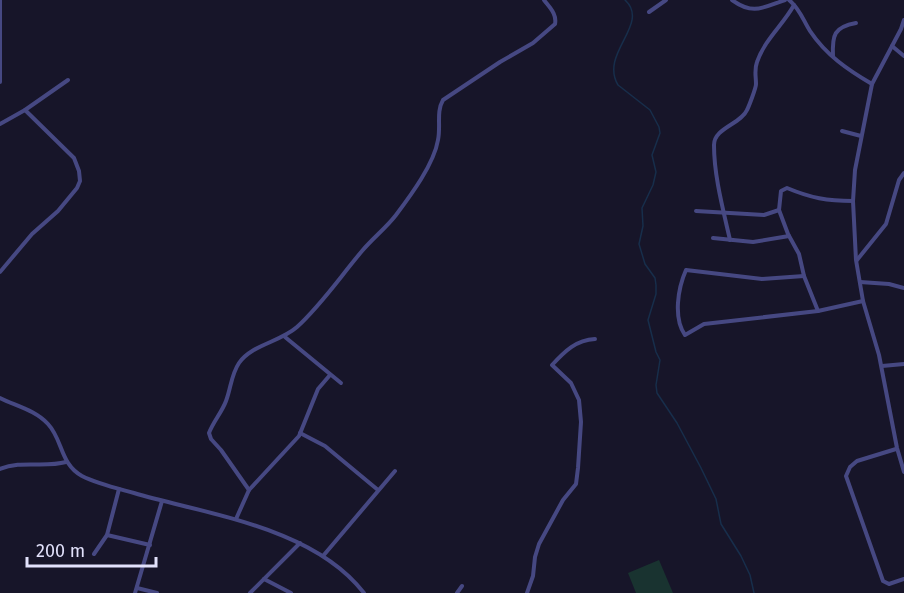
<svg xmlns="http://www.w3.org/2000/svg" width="904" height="593" font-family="'Fira Sans',sans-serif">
<rect width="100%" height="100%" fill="#171529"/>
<polygon fill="#193330" points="659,560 673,593 636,593 628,573"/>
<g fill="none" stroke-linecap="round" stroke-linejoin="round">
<path stroke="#172e4b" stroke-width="1.5" d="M625,0c26,24 -26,53 -7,85l32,25 9,17 1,6 -8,22 4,17 -3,13 -11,23 1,18 -4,18 6,20 10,14 1,7v9l-8,26 8,32 4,8 -4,25 1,8 20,30 24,45 15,31 5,25 20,32 9,19 4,18"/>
<g stroke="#464882" stroke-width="4">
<path d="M732,0c21,15 30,8 53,0"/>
<path d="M789,0c11,9 14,20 21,31 16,24 38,39 62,53"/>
<polyline points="649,12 666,0"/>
<polyline points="904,20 901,29 872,84 855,170 853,201 856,260 863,301 879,355 897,448 904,472"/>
<polyline points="892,46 904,56"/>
<path d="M833,56c-1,-21 1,-29 23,-33"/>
<polyline points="0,82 0,0"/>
<polyline points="0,124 25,110 68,80"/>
<polyline points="842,131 861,136"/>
<polyline points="696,211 764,215 779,210"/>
<polyline points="713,238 753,242 789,236"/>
<path d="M730,240c-7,-31 -16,-64 -16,-95 0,-17 27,-21 33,-35 2,-4 9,-22 9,-26 0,-8 -2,-14 1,-22 8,-23 26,-37 37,-57"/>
<polyline points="857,260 886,224 899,180 904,173"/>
<polyline points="0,272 32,234 58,211 77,188 80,181 79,171 74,158 25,110"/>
<path d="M804,276l-42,3 -76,-9c-8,18 -13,48 -1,65l19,-11 114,-13 45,-10"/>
<polyline points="860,282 889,284 904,288"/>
<path d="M818,311l-14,-35 -5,-22 -11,-20 -9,-24 2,-19 6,-3c24,10 40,13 66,13"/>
<polyline points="285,337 341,383"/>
<polyline points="882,366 904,364"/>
<path d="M0,398c16,8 35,12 48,26 15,16 12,40 34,52 16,8 34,12 52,17 75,22 179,34 230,100"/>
<polyline points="300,433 325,446 378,490"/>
<polyline points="896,449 857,461 850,467 846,476 883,581 889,584 904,579"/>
<path d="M0,469c21,-9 44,-1 66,-7"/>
<path d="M249,490l-28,-40 -10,-11 -2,-6c4,-11 13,-21 17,-32 5,-13 5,-26 13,-38 12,-18 41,-21 58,-36 25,-23 43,-50 65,-76 11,-13 24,-23 34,-36 15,-20 38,-51 42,-75 3,-14 -2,-28 5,-40l57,-38 33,-19 22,-19c2,-10 -5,-16 -11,-24"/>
<polyline points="236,519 249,490 299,436 318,389 330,375"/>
<polyline points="107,535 150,545"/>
<polyline points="94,554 107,535 119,489"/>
<polyline points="323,556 395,471"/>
<polyline points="264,579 291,593"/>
<polyline points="137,588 157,593"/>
<polyline points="135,593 162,501"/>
<polyline points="250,593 300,543"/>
<polyline points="457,593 462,586"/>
<path d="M527,593l6,-17 2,-19 4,-13 24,-44 13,-16 2,-16 3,-46 -2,-22 -8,-17 -19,-18c13,-14 24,-25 43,-26"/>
</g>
</g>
<path d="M27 557v9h129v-9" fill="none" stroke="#e2e1fb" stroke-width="3"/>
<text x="36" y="557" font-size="18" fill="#e2e1fb" stroke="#171529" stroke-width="4.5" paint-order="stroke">200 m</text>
</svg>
